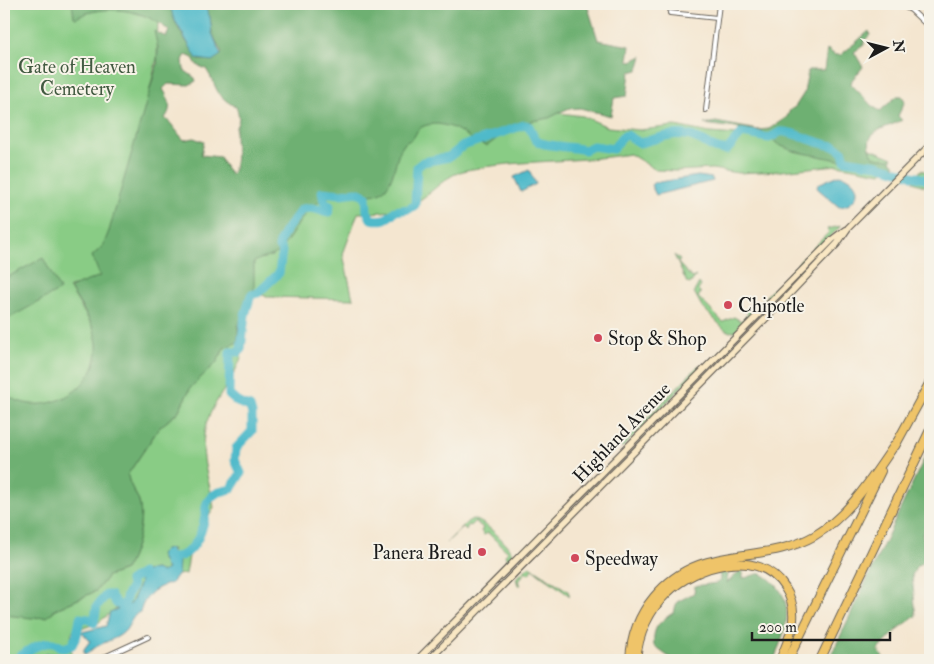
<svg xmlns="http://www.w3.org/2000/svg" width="934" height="664" font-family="'IM FELL Double Pica',serif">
<rect width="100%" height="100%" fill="#f7f3e8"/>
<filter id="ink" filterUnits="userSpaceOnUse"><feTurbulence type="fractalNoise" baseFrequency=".02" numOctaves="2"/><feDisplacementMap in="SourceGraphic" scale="10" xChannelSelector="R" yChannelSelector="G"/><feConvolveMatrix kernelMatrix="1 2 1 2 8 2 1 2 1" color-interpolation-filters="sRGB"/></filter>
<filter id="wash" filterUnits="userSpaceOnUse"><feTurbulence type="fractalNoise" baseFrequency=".0096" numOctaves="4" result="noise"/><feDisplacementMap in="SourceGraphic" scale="20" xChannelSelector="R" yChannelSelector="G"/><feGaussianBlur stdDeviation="1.12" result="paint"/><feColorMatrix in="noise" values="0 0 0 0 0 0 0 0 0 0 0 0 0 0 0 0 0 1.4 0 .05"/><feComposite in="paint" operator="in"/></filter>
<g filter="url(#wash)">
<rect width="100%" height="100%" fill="#f4e6d0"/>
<g fill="#89cc85" stroke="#527450">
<path d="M4,4c51,0 105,-4 154,16l-1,38 -27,117 -31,102 -5,4 -25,6 27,45 5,17 -11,41 -32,14 -29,4 -25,-12z"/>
<path d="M544,111l39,5 25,11 31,3 36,-4 35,7 28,2 16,-1 18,-6 94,19 27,11 -12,15 -44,-8 -56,6 -43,2 -26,-4 -37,2 -19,-1 -26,-16c-53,9 -109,5 -163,16 -20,4 -31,19 -47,30 -20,12 -40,13 -62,13l-15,41 10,45 -85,-2 -40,-14 176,-163z"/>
<polygon points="921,170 930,173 930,188 913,182"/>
<polygon points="841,226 800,267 797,264 829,232 827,229"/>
<polygon points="674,255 680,260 678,263 692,278 696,276 690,284 687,283"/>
<polygon points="796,266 799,268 768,299 766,296"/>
<polygon points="699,283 701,286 698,290 701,293 698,297 723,322 734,317 741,321 748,314 746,311 748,308 752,310 764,298 767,300 736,331 730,332 724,329 702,307 694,292"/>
<path d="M242,320c1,8 3,18 2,26 -4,29 -33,54 -39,83 -6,29 5,52 9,79l-23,37 -5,29 -10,1c2,-12 3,-12 -5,-21l2,-5 -8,1 -5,5 7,15 -5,2 -7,-3 -15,4v10l-9,21 -16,5 -17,14 -26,9 -2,14 4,14 -15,-6 -17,3 -1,3h-37v-45l43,2 9,-8 40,-18 12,-15 17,-6c10,-16 18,-45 15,-64 -2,-12 -12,-20 -12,-32l31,-46 19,-16 13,-25 29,-30 4,-9 15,-11 -1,-12z"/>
<polygon points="699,365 701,367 622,448 620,446"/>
<path d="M472,519c11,0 39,27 41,37l-5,6 -3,-7 3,-3 -20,-19 -4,2 -3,-4 2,-3 -8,-7 -5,5 -2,-1 -2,5 -3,-3 -17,16 21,-21z"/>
<polygon points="530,566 568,591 570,596 533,569 529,574 525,572 518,582 521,585 518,585 516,578"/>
</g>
<g fill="#6eb072" stroke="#456647" fill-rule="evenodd">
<path d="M72,4h103l-3,2c-1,18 18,38 26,54 12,0 14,0 24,-7l-10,-20 -2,-16 -7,-13h384l11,36 32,6 -2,14 4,1 10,-5 -4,14 -8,2 -3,24 -13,2 -3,18 -31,-8 -13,1 -18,9 -33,6 -29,22c-17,-4 -25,-18 -44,-21 -7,-2 -20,-1 -25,5 -2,2 -3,7 -6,9 -2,2 -5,2 -7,4 -12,14 -9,40 -24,49 -12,8 -37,-5 -59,8 -22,12 -27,35 -44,52 -6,6 -17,5 -24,10v32l-16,31v17l-14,6 -7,14 -26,25 -13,25 -19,16 -31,46c0,12 10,20 12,32 3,20 -5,48 -15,64l-17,6 -12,15 -40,18 -9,8 -15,1 -28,-3v-133l3,-5 -3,-34v-50c36,29 96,-2 93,-49 -1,-19 -18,-40 -27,-56l30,-12 -8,-20 11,-10 6,-15 48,-166 1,-17 -4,-17 12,6 3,-6c-23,-22 -66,-28 -93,-13l-2,-1zM186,55l7,3 4,7 9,4c13,20 7,25 30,38 7,16 -1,15 -1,27 0,15 3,26 -3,40l-4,-2 -8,-15 -19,-2 3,-13 -10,-4 -10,2c-7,-7 -11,-16 -19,-22 8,-10 4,-19 -2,-29l5,-5 21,1 7,-4 -1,-3 -11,-8 -1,-10z"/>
<path d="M869,31l1,4 -6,6v4l-10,7 9,15 -11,13 -1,4 21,22 8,5 17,-15h5l3,5 -7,15 4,4c-15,9 -44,10 -28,37l16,2 6,7 -37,-2 -66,-13 -14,-6 -18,-14 -57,-7 12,-2 42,8 11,-1 18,-12 3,-7 5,-3 9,-14 4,-23h16l3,-21 8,6h6z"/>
<polygon points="43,258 60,290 4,321 4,301 7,300 8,295 4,293 4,279"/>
<polygon points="930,446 930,523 922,535 928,545 930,544 930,559 917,566 912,575 916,616 898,629 878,650 885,660 829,660"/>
<path d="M741,570l2,2v6c6,0 12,-5 18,-4 6,2 12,8 16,12 19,24 6,49 -3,74h-101l-19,-14c-2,-20 6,-24 20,-34l3,-10 17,-9 1,-7 22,-3 3,-3 -1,-7 3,-1 6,2 -1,9z"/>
</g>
<g fill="#4fbaca" stroke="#366b73">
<polygon points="175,4 203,4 210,17 212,33 221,55 212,61 197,59 173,17 171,8"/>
<polygon points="529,170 536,184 521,192 514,177"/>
<path d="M839,175c24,3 24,30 0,32l-22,-19 1,-4z"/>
<polygon points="698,176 712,178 713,181 656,195 651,185 653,183"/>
<path d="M171,548v6l8,7 -1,14 -4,3 -2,5c-17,4 -27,12 -32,29 -7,2 -10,13 -15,19 -9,10 -25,10 -38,23h-3v-5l6,-8 -8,-9 24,-6 4,-14 21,-8 9,-21 -1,-4 -7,-2 2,-3 21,-5 7,3 5,-3 -7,-14 3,-4z"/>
<polygon points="47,653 70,658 71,660 41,660"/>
</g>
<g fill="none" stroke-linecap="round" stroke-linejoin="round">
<g stroke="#4fbaca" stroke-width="9">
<polyline points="912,176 930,180"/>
<path d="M168,563l3,-6c21,2 31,-23 34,-41 1,-5 0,-11 3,-15 7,-10 13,-9 23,-12l10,-16 -6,-13 1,-12 16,-17v-17l-2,-7 -13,-5 -8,-7 1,-43h9l2,-3 4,-34 6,-20 7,-2 21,-20 3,-22 -3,-4c2,-14 15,-27 23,-38l9,-1 18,4 1,-6 -6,-5 -2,-9 19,2 16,-2 9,4 1,15 4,8c11,2 16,1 24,-8l14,-2 6,-4 2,-38 6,-5 26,-5 14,-11 61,-21 5,1c2,4 4,12 8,15 5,5 37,6 48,9l8,-4 20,3 10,-13 4,-1 13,8c21,-5 38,-14 58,-4 11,5 17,12 29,11l15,-17 27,5c3,-1 7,-4 11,-6 9,-3 40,14 55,14l8,6 2,8 33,5 30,9"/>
<path d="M15,660c9,-7 25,-19 38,-17 4,1 7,4 11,5l8,-3 5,-10 3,-17 9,1 5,4 3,-17 9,-11h4l7,9 7,2 3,-11 5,-8 -2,-6 12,-8"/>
</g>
</g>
</g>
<g filter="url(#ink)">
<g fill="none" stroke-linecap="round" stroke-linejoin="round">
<g stroke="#68635b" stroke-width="6">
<g id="minor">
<polyline points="899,4 911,10 930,28"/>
<polyline points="670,13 717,18"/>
<polyline points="706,110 719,4"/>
<polyline points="98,660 148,637"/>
</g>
</g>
<g stroke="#68635b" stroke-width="8">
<g id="secondary">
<polyline points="417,660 833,239 845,230"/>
<polyline points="429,660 777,307 837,244 848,228 930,145"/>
</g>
</g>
<g stroke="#68635b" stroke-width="10">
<g id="motorway">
<polyline points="895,446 930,382"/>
<path d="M630,660c1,-23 9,-45 24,-63 46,-56 107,-31 160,-61 36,-21 59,-60 82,-93"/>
<path d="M636,660c2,-25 13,-50 31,-67 29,-28 92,-47 118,-5 6,9 9,21 8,32 -1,14 -8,28 -13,40"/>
<polyline points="788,660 881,471"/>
<polyline points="820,660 930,430"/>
</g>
</g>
<use href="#minor" stroke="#fff" stroke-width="4"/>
<use href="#secondary" stroke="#f9e7c3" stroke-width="5.5"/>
<use href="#motorway" stroke="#efc469" stroke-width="8"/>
</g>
</g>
<g fill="#d1495b" stroke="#f7f3e8" stroke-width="2">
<circle cx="728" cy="305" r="5"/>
<circle cx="598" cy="338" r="5"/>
<circle cx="482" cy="552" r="5"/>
<circle cx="575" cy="558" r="5"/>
</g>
<g text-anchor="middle" stroke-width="4" stroke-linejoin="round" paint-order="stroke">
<g font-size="19" fill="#425a41" stroke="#f7f3e8">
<text x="77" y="73">Gate of Heaven<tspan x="77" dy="22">Cemetery</tspan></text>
</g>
<g font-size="19" fill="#1c1c1c" stroke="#f7f3e8" text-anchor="start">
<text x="738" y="312">Chipotle</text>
<text x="608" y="345">Stop &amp; Shop</text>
<text x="472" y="559" text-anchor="end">Panera Bread</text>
<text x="585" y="565">Speedway</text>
</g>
<g font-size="19" fill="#1c1c1c" stroke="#f7f3e8">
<text transform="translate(621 432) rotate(-46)" y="7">Highland Avenue</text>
</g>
</g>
<rect width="934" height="664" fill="none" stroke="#f7f3e8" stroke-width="20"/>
<g transform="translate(886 48) rotate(83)" stroke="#f7f3e8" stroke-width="4" paint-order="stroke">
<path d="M0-4L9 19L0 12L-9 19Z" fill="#1c1c1c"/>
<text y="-8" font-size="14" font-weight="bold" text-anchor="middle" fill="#1c1c1c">N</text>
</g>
<path d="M752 632v8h138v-8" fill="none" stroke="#1c1c1c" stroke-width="2.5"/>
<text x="759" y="632" font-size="15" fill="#1c1c1c" stroke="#f7f3e8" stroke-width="4" paint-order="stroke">200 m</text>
</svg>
